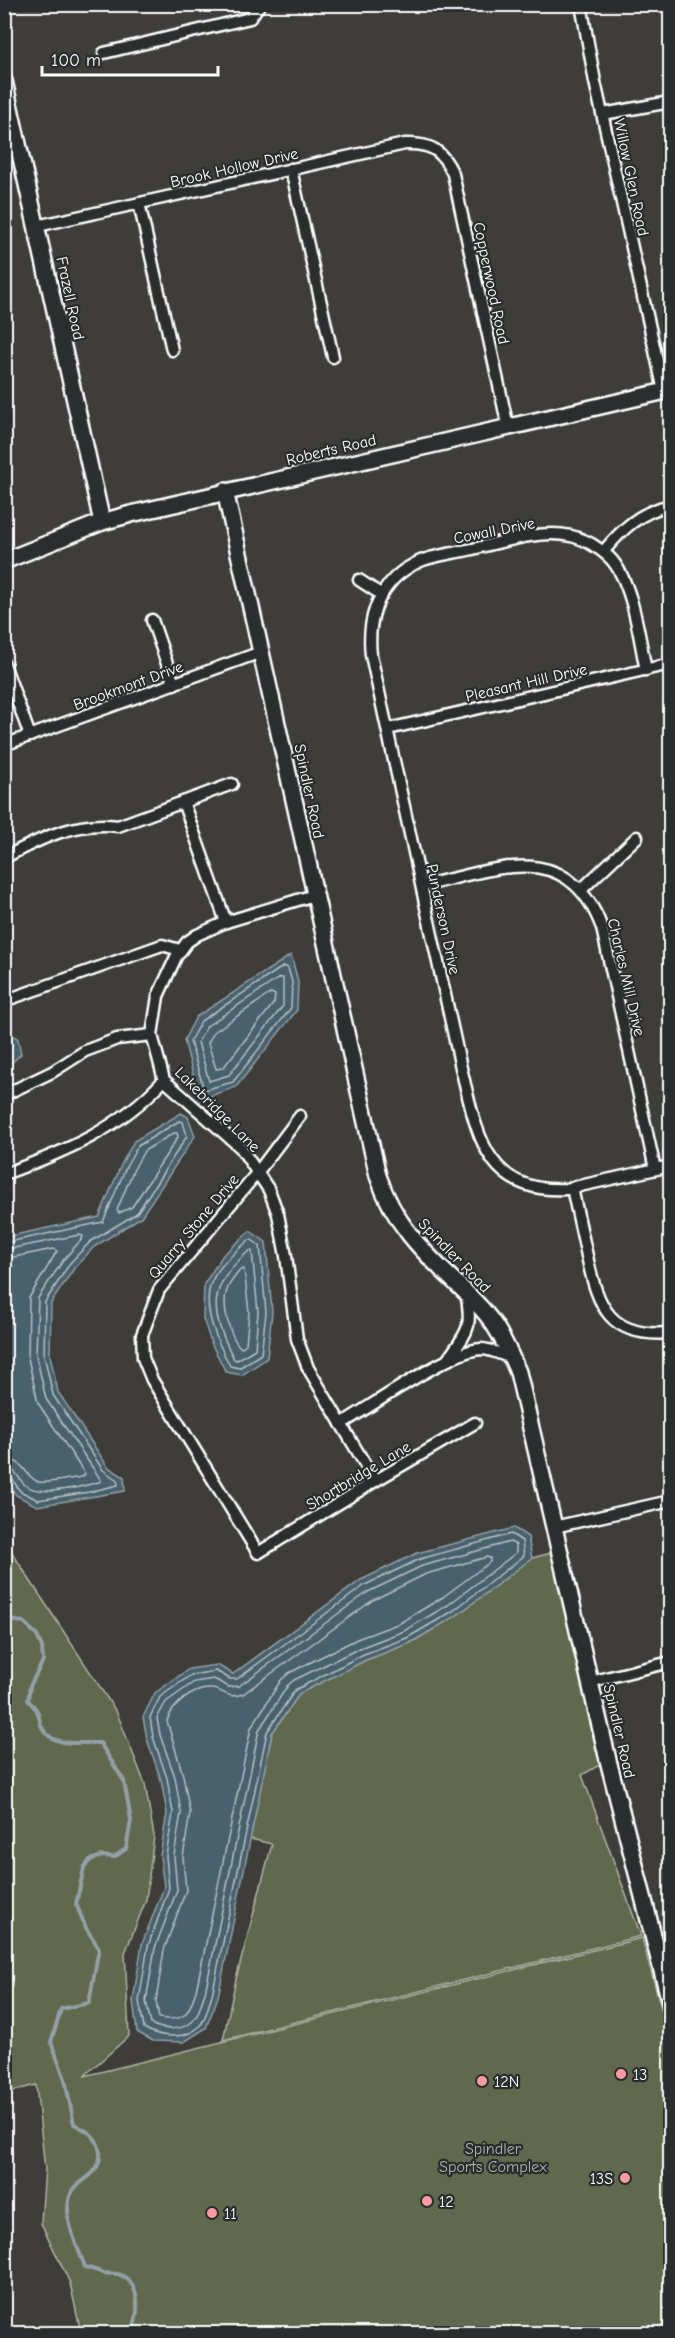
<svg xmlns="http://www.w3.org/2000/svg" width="675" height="2338" font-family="'Comic Neue',sans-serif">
<rect width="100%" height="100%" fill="#3f3d3a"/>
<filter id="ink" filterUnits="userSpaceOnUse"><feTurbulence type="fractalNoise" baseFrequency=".0167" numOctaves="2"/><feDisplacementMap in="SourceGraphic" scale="12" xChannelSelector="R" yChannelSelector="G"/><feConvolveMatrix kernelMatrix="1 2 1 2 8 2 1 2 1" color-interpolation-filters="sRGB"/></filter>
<g filter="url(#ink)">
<g fill="#60684e" stroke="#b0b4a6" stroke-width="1.5">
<polygon points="5,1542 117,1713 145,1784 154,1836 146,1900 125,1953 129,2036 84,2076 642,1938 670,2041 670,2333 81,2333 70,2283 41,2223 45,2169 36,2085 5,2093"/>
<polygon points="559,1551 608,1760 582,1775 641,1936 223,2040 236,1979 272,1844 250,1839 272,1733 300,1693 366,1660 410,1643 456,1616 532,1558"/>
</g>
<g fill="#49616d" stroke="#92a0a7" stroke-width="1.5">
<polygon points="291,955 298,981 297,1010 236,1087 204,1098 198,1094 184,1040 196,1017"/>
<polygon points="5,1029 18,1039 21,1054 5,1069"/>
<polygon points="181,1113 188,1117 195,1136 141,1217 94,1247 75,1267 51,1303 50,1355 58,1392 108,1467 124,1477 125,1491 37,1506 16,1495 5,1478 5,1237 99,1217 121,1165 134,1141"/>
<polygon points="250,1231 266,1242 272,1312 267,1358 242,1375 226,1372 212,1345 203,1319 204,1284 223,1255"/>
<polygon points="514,1528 528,1537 532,1558 456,1616 410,1643 366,1660 300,1693 272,1733 218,1997 206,2028 184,2042 153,2041 137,2032 133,2001 142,1944 164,1887 160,1856 167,1813 161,1780 147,1739 143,1717 155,1693 189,1669 217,1665 233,1674 361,1580 417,1553"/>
</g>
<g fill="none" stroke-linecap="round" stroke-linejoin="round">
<g stroke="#b6c0c5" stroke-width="1.5">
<polygon points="284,966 288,968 292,982 291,1008 233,1082 204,1090 190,1041 201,1021"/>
<polygon points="279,978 283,978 283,1006 229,1075 209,1081 198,1042 207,1026"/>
<polygon points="271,993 275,995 274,1003 223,1068 216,1069 208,1043 214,1032"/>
<polygon points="174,1133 177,1133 178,1137 132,1207 119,1213 117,1210 133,1171 144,1151"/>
<path d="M249,1240h3l8,6 6,66 -5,42 -22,14 -9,-2c-12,-23 -27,-54 -20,-80 5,-17 26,-35 39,-46z"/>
<polyline points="4,1243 103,1222 126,1167 138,1146 179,1121 183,1122 187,1136 137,1213 90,1242 70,1263 45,1302 44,1355 53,1395 103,1470 117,1480 118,1485 89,1492 38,1500 20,1491 11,1477 4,1476"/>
<path d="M4,1250l75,-15 4,1 -1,3 -18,20 -26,39 -2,57 10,44 55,81 -2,2c-18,5 -59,15 -74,3 -8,-7 -7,-16 -21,-17"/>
<path d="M252,1251l6,61 -3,37 -18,11 -3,-1c-24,-47 -28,-71 15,-108z"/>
<path d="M4,1259l49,-10 4,2 -28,47 -1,60 10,45 47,71 -3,3c-10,1 -34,7 -43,5 -15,-5 -13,-22 -35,-23"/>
<path d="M244,1269l5,43 -3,32 -5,4c-11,-10 -20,-43 -14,-58 2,-7 9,-14 13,-20z"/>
<path d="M511,1534l11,7 2,15 -71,55 -46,27 -43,16 -69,36 -28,42 -55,263c-3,8 -5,20 -10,28 -13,18 -42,15 -58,5l-5,-27 9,-55 21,-58 -3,-32 7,-43 -6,-35 -14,-41 -3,-20 10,-20 31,-22 25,-4 14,8h7l128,-94 55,-26z"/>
<path d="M510,1542l6,3v8l-68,52 -44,26 -44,17 -66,32 -6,5 -29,45 -54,263c-3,7 -5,17 -9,24 -8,14 -32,14 -45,7l-5,-23 9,-53 22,-58 -3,-34 7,-43 -6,-36 -15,-42 -3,-17 9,-16 28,-20 20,-3 15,8 10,-1 129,-94 54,-26z"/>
<path d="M487,1557l3,1v4l-47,35 -43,26 -43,16 -68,34 -8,7 -30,48 -55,263c-8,23 -10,31 -37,27l-3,-17 8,-51 22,-60 -3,-33 7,-44 -7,-38 -16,-54c5,-16 26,-33 44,-32 12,0 15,11 32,5l130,-94 53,-26z"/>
</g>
<path stroke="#92a0a7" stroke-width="4" d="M4,1619l19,3 13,12 6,13 1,14 -13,25 -2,14c3,4 8,8 9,11 3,6 2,13 6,18 11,19 39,13 57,14l24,38 7,39 -5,29 -12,8 -12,-1 -12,4 -6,8 -8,36 10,24 13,20 -10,55 -28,6 -10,33 14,37 9,45c13,7 24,12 26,29 1,27 -27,25 -31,47 -5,22 9,47 16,67 6,2 13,4 19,6 4,1 10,0 14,1 25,8 21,42 13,60"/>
<g stroke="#fff" stroke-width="15">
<g id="street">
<polyline points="581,4 595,82 664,391"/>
<polyline points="104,53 250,18 260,4"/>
<polyline points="603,114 670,102"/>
<polyline points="291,169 333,357"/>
<polyline points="139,203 172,350"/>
<path d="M37,226l368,-82c26,-1 37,6 48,30l55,253"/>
<path d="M603,552c19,-23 37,-40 67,-47"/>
<polyline points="359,580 382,595"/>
<polyline points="152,620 174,684"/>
<polyline points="4,664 30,736"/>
<path d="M646,670c-7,-32 -13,-88 -36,-112 -10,-10 -25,-19 -39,-22 -33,-7 -71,7 -103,14 -14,3 -31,5 -45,10 -11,4 -25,13 -33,23 -18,21 -22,45 -19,72l90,413c16,63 23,126 105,121l104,-23"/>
<polyline points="388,729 670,664"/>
<polyline points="4,745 261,652"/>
<polyline points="183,802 226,922"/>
<path d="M4,858c35,-19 73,-38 114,-32l114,-42"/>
<path d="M422,886c72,-16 146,-50 180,42l53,241"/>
<polyline points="581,890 637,837"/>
<polyline points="314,895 226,922 197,935 187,942 176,957 158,996 152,1035 164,1080 241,1148 269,1190 278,1214 286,1256 297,1339 308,1368 375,1481"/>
<polyline points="4,1001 162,945 180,950"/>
<polyline points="4,1095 52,1072 85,1051 117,1039 152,1035"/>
<polyline points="300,1116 257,1173 159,1290 142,1335 143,1358 152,1380 258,1553 375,1481 475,1423"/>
<path d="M4,1174c61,-22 115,-45 160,-94"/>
<path d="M572,1188c5,23 10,45 15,68 11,52 23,82 83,77"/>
<path d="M448,1359c20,-28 25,-31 18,-66"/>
<path d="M341,1424c29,-17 110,-74 140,-75 10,0 21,6 31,9"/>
<polyline points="554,1527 670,1501"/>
<polyline points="590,1682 670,1662"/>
</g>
</g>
<g stroke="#fff" stroke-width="20">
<g id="secondary">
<polyline points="4,81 102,522"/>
<path d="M225,491l153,685c16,47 42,73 77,106 12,12 25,23 35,37 12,16 20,35 28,53l90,388 62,242"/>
<polyline points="4,561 102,522 131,514 670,390"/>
</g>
</g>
<use href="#street" stroke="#2a2d2e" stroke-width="10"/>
<use href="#secondary" stroke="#2a2d2e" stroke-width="15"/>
</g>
</g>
<g fill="#ff9aa2" stroke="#2a2d2e" stroke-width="2">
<circle cx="621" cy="2074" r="6"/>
<circle cx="482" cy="2081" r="6"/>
<circle cx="625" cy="2178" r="6"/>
<circle cx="427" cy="2201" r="6"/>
<circle cx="212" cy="2213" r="6"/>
</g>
<g text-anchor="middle" stroke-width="4.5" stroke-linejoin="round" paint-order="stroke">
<g font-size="16" fill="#fff" stroke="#2a2d2e">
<text transform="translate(234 167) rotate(-13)" y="6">Brook Hollow Drive</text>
<text transform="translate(632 177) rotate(78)" y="6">Willow Glen Road</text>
<text transform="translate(492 283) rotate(78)" y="6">Copperwood Road</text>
<text transform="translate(71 298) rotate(78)" y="6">Frazell Road</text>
<text transform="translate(331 449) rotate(-13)" y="6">Roberts Road</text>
<text transform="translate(494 530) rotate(-11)" y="6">Cowall Drive</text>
<text transform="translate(526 682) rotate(-13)" y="6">Pleasant Hill Drive</text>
<text transform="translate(128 685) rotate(-20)" y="6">Brookmont Drive</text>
<text transform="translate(310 791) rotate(78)" y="6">Spindler Road</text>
<text transform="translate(444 919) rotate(78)" y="6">Punderson Drive</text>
<text transform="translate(627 977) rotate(77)" y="6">Charles Mill Drive</text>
<text transform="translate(218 1109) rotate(45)" y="6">Lakebridge Lane</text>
<text transform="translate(193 1226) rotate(-50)" y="6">Quarry Stone Drive</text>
<text transform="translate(455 1255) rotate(46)" y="6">Spindler Road</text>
<text transform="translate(358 1475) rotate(-31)" y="6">Shortbridge Lane</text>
<text transform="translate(620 1731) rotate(77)" y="6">Spindler Road</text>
</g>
<g font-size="16" fill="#fff" stroke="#2a2d2e" text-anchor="start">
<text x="633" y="2080">13</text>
<text x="494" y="2087">12N</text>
<text x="613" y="2184" text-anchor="end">13S</text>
<text x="439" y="2207">12</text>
<text x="224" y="2219">11</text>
</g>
<g font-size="16" fill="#b0b4a6" stroke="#2a2d2e">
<text x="493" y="2154">Spindler<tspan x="493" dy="18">Sports Complex</tspan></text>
</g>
</g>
<rect width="675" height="2338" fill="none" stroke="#2a2d2e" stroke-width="24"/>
<rect x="12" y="12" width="651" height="2314" fill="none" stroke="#fff" stroke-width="2" filter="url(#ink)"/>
<path d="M42 66v9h176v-9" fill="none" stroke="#ffffff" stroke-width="3"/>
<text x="51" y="66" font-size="18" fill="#ffffff" stroke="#2a2d2e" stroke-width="4.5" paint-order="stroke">100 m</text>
</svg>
